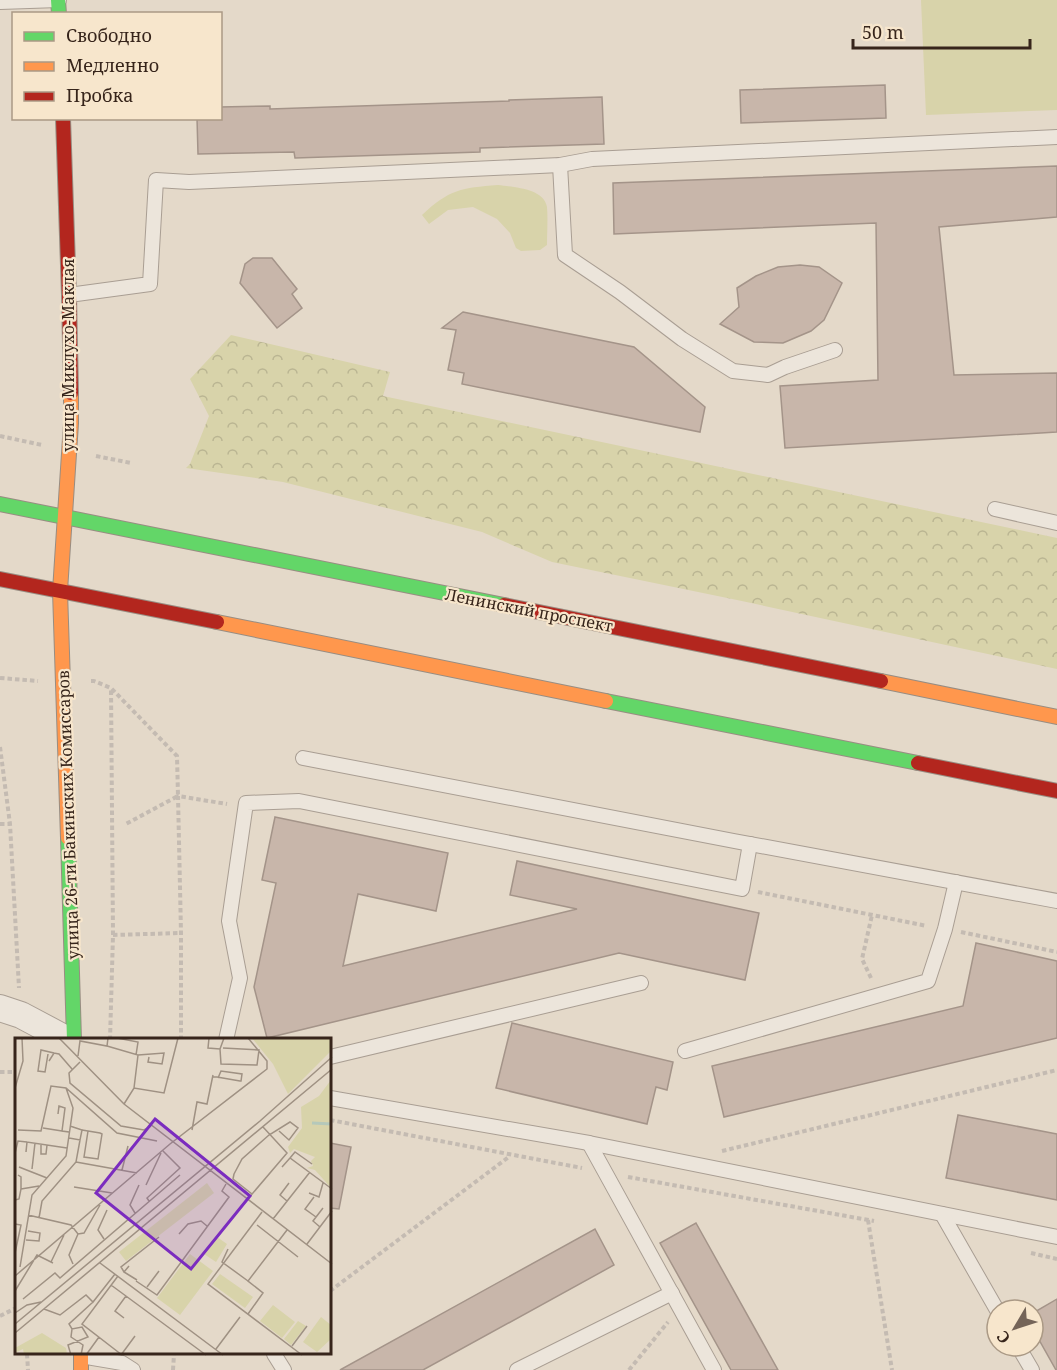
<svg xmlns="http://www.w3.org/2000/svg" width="1057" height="1370" font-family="'Noto Serif',serif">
<defs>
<pattern id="forest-crowns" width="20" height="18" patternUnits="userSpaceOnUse" patternTransform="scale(1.5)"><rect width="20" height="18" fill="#d8d3aa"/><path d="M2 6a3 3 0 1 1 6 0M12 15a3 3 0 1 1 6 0" fill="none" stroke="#bab592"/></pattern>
</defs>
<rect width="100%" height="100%" fill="#e4d9c9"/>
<g fill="#d8d3aa">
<polygon points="921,0 1057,0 1057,110 926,115"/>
<path d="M498,185c15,2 46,3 49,22 1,12 0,26 0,38l-7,5 -19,1 -5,-3 -6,-15 -13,-14 -24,-12 -25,3 -19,14 -7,-9c28,-26 39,-27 76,-30z"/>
</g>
<polygon fill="url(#forest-crowns)" points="231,335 390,372 383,396 1057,538 1057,669 737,600 552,562 482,532 283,482 186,468 190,464 209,416 190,379"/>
<g fill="#c8b6aa" stroke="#a49489" stroke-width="1.5">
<polygon points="885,85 886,118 741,123 740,90"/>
<polygon points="602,97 604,144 480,148 480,152 295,158 294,152 198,154 197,118 220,118 220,107 270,106 270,109 509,101 509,100"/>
<polygon points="1057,166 1057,217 939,227 954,375 1057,373 1057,432 785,448 780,386 878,380 876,223 614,234 613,183"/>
<polygon points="253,258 272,258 297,289 292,294 302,308 277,328 240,283 245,264"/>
<polygon points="800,265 819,267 842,283 824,320 811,331 783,343 754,342 720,324 739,307 737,288 756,276 778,267"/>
<polygon points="463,312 634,347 705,407 700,432 462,384 464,373 448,370 456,330 442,328"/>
<polygon points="275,817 448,853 436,911 358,894 343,966 577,909 510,895 517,861 759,913 745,980 619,953 267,1038 254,987 276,883 262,880"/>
<polygon points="976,943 1057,961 1057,1038 724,1117 712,1066 963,1006"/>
<polygon points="512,1023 673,1062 667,1090 656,1087 647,1124 496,1088"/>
<polygon points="958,1115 1057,1134 1057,1200 946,1178"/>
<polygon points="330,1143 351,1147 339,1209 330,1208"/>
<polygon points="696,1223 778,1370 731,1370 660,1243"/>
<polygon points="595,1229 614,1265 423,1370 340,1370"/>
<polygon points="1057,1299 1057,1370 1056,1370 1033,1329 1033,1313"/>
</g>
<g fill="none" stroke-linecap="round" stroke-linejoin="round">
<g stroke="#a99e93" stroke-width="16">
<g id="lane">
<polyline points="0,2 59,0"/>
<polyline points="560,165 565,255 620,292 682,339 733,371 768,375 785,367 835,350"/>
<polyline points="69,295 150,284 156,180 189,182 560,165 592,159 1057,137"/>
<polyline points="995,509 1057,523"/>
<polyline points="303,758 734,841 1057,901"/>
<polyline points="226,1040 240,978 229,921 246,803 299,801 742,889 750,844"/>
<polyline points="685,1051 928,981 945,929 956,882"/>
<polyline points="330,1057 641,983"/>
<polyline points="330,1098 589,1143 1057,1237"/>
<polyline points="589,1143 714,1370"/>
<polyline points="942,1214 997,1310"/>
<polyline points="1018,1346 1032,1370"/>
<polyline points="274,1354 284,1370"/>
<polyline points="81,1356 122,1363 133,1370"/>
<polyline points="517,1370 672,1293"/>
</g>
</g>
<g stroke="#a99e93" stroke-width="28">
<polyline id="street" points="0,1008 21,1015 68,1040"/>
</g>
<g stroke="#988d82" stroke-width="16">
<g id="fast">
<polyline points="58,0 59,14"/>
<polyline points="0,504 504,605"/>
<polyline points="606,701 918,763"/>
<polyline points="68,838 74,1040"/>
</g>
</g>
<g stroke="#988d82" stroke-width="16">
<g id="slow">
<polyline points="217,622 606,701"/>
<polyline points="881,681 1057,717"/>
<polyline points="68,838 60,591 71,423 71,393"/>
<polyline points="81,1354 81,1370"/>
</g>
</g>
<g stroke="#988d82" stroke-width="16">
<g id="jam">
<polyline points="63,118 69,295 71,393"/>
<polyline points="0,579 217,622"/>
<polyline points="504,605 881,681"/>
<polyline points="918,763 1057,791"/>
</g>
</g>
<g stroke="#c4bbb2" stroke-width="4" stroke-dasharray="4.5 3" stroke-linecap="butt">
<polyline points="0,436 42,445"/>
<polyline points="96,456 131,463"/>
<polyline points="0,678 38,681"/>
<polyline points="91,681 94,681 111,688 177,756 178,796 124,825"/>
<polyline points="0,747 10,824 19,988"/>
<polyline points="0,824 10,824"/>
<polyline points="758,892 927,926"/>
<polyline points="961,932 1057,952"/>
<polyline points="113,935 181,933"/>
<polyline points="871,978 862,959 872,915"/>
<polyline points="110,1040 113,935 111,688"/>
<polyline points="181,1040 181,933 178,796 227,804"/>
<polyline points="0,1072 16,1072"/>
<polyline points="330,1120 582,1168"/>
<polyline points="722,1151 1057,1070"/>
<polyline points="628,1177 874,1221"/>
<polyline points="868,1220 892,1370"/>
<polyline points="1031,1253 1057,1259"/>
<polyline points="330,1291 510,1156"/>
<polyline points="0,1316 16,1308"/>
<polyline points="27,1354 28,1370"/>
<polyline points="173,1370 174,1354"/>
<polyline points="629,1370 668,1322"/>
</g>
<use href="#lane" stroke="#ece5db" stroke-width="14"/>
<use href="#street" stroke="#ece5db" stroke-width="26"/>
<use href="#fast" stroke="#63d668" stroke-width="14"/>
<use href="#slow" stroke="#ff974d" stroke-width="14"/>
<use href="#jam" stroke="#b3261e" stroke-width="14"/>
</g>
<g text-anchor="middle" stroke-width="4.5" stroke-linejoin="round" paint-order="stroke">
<g font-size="16" fill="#37251b" stroke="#f7e6cc">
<text transform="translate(68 355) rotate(-90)" y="6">улица Миклухо-Маклая</text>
<text transform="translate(529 610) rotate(11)" y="6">Ленинский проспект</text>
<text transform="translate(68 815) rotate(-92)" y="6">улица 26-ти Бакинских Комиссаров</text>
</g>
</g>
<g transform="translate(15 1038)">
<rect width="316" height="316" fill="#e4d9c9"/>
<path d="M202,199l10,7 -11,18 -12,-8zM175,216l23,17 -33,44 -23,-17zM205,236l33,23 -8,11 -33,-24zM258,267l22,17 -13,16 -22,-17zM306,279l10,8v14l-14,13 -14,-10zM283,283l8,5 -15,19 -7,-6z" fill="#d8d3aa"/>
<path d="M237,0h79v13l-43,43 -15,-30zM316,42v108l-16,-18 -8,-2 6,-2 -2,-5 4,-4 -21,-8 -4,4 -2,-6 14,-19 -1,-21 18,-11zM192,145l7,10 -88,68 -7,-9zM27,295l24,15 1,6h-43l-1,-5 -8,4v-5z" fill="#d8d3aa"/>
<path fill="none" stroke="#b5c8ba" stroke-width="3" d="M297,85l20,1"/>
<path fill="none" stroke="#9f9183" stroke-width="1.5" d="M44,0l65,66 208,160M102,0l21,4 -2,13M194,0l-1,10 12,1 4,-11M92,8l31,9 -4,33M205,11l1,15 36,1 2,-15 -36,-2M33,16l-3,18 -7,-1 3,-21 13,3M123,17l26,-2 -2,11 -14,-2 1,-5M63,18l2,-15 27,5 1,-8M34,23l5,-8 5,1 13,15M65,24l-11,11 1,10 51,43 23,4 7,-4M198,39h4l23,4h1l1,-7 -21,-3 -3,7M0,50l8,-27 -1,-23M109,66l10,-16 30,5 14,-55M43,76l1,-8 6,2 -3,23 7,1M28,90l19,3M3,92l23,1 10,-45 15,2 51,45 40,8M67,92l18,3 2,1 -4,25 -14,-2 4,-26M177,92l5,-28 10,2 6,-29M54,100l11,2 2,-10 -12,-4M26,106v10h5l1,-9M11,114l1,-10 40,6M0,115l3,-12 9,1M275,120l5,-6 17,12M61,124l61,11M4,129l28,11M267,129l8,-9 42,31M17,131l3,-26M107,132l6,-24M219,136l8,-15 27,-24 21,-13 8,6 -9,12 -10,-9M219,136l-1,5 19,15M131,147l15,-32M59,149l38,6M6,151l18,-3M294,155l10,4 4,-14M299,159l-9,12 11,8M0,162l4,-1 2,-10v-12l-3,-2M232,162l40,-47 -24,-26M134,163l-2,-3 33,-30 -17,-17M272,163l-7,-6 9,-12M247,174l-54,72 94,71M120,175l-5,-8 9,-20M13,177l43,10 7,9 6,-1 16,-28M24,180l3,-17 34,-39 4,-22M258,181l37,-47M0,186l6,1 -6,28M242,187l41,32M305,189l-7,-6 10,-13M164,196l9,-10 13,-3 6,5M89,201l-6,-9 9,-20M11,202l13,1 1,-8 -12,-2M292,206l25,-33M213,211l-6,13 26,19M36,224l13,-27M85,225l123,92M58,226l-4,-9 9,-21M114,228l-5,6 13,8M5,229l12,-72 34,-39 7,-48 -7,-20M109,234l-3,-5 38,-30M0,238l155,-132 97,-75v-8l-19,-23M103,238l-36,48 40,31M121,243l21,14 72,-98 -7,-6 4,-7M96,247l95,70M132,249l12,-16M0,253l22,-36 16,8M8,261l32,-26 5,5 120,-103M29,271l16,6 26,-20 7,7 22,-28M0,275l12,-8 14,-3M233,276l15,-21 -15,-12 39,-51M109,280l-9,-7 11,-15M0,286l245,-203 72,-64M57,291l-1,8 12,8 -2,10M0,295l317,-264M277,308l15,-20M201,311l24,-32M56,317l-3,-10 20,-8 -6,-10 -10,2 -3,-5 24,-22M71,317l13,-18M106,317l14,-19"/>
<path fill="#7b2cbf" fill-opacity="0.15" stroke="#7b2cbf" stroke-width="3" d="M140,81l95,77 -59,73 -95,-76z"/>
<rect width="316" height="316" fill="none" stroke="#37251b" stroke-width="3"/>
</g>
<rect x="12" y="12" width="210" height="108" fill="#f7e6cc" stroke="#aa9985" stroke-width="1.5"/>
<rect x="24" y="32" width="30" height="9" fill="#63d668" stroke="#aa9985" stroke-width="1.5"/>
<text x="66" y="42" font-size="18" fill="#37251b">Свободно</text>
<rect x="24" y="62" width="30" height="9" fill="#ff974d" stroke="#aa9985" stroke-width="1.5"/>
<text x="66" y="72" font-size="18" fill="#37251b">Медленно</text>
<rect x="24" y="92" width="30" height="9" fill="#b3261e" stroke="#aa9985" stroke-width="1.5"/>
<text x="66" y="102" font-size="18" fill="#37251b">Пробка</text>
<g transform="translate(1015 1328) rotate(231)"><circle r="28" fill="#f7e6cc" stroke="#aa9985" stroke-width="1.5"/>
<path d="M0-4.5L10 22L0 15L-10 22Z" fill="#746458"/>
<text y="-9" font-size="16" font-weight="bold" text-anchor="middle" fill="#37251b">С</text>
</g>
<path d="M853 39v9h177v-9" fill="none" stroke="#37251b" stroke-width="3"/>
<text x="862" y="39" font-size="18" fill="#37251b" stroke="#f7e6cc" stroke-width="4.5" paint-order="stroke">50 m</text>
</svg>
